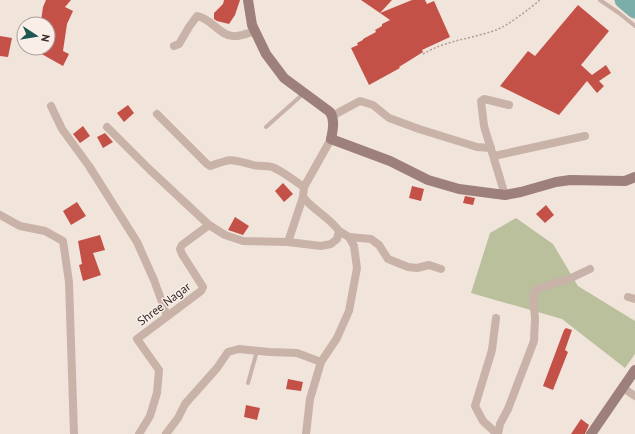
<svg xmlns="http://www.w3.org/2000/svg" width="635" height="434" font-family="'PT Sans',sans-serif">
<rect width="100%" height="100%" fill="#f1e4db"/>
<polygon fill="#bac09c" points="516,218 553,244 578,286 635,321 635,354 625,368 562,319 471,293 490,233"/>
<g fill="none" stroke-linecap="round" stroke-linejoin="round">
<polyline stroke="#7baea8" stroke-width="17" points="623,0 635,10"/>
</g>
<g fill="#c45147">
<polygon points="46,0 71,0 65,7 73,11 67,24 63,51 69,54 63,66 31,48 48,48 48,24 41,21 43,7"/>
<polygon points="224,0 240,0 235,15 229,24 217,21 214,19 214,13 223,4"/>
<polygon points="361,0 392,0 380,13"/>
<polygon points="412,0 425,0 427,4 434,1 450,37 422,50 423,52 399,67 400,68 369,85 351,48 358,45 357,43 363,40 363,39 376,32 375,30 382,26 382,24 390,20 380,13"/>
<polygon points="578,5 609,31 581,65 592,75 606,65 611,73 599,81 604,86 597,93 587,81 559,115 500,86 528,51 535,56"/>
<polygon points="0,36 12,38 8,57 0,56"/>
<polygon points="128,105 134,113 124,122 117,113"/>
<polygon points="83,126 90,136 80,143 73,134"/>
<polygon points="105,133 113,142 103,148 97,137"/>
<polygon points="283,183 293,194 284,202 275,191"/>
<polygon points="412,186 424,189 421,201 409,198"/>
<polygon points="465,196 475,198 473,205 463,203"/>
<polygon points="77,202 86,216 71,225 63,211"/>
<polygon points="546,205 554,215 545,223 536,214"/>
<polygon points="235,217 249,226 243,235 228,230"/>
<polygon points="100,235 105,250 93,253 101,275 83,281 79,265 82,264 78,241"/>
<polygon points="566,328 572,330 565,350 568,352 553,390 543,386 564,330"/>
<polygon points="288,379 303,382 301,391 286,389"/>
<polygon points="246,405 260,408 257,420 244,417"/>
<polygon points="581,419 589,425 585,434 571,434"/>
</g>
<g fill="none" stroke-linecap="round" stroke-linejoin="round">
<path stroke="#b59b92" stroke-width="1.5" stroke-dasharray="2 2" stroke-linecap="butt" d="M423,54c23,-14 49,-15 73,-24 13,-5 33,-21 44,-30"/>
<g stroke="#c9b2a8" stroke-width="4">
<polyline points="600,0 619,13 635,26"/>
<polyline points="266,127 303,94"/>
<polyline points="248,383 257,351"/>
</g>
<g stroke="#c9b2a8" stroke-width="8">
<path d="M174,46l5,-2 10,-17 8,-11c14,2 23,20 36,20 7,1 15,-3 22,-5"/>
<polyline points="51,106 62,129 89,166 137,242 154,280 167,316"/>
<path d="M157,114l50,50 3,2c23,-8 20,-7 43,-1 6,2 12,0 19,2 11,4 22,14 32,20"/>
<polyline points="332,116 360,101 373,105 389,118 419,129 477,147 491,148"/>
<path d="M107,127l42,42 60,56 16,10 18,6 45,1 33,4 10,-2 6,-5 2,-8c-10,-14 -26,-21 -36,-34"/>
<polyline points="494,156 585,136"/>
<polyline points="505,195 484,126 481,101 484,99 509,105"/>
<polyline points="0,215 20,226 45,231 63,241 69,282 74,434"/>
<polyline points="349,237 371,239 379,245 388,259 408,267 417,268 429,265 441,269"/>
<polyline points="288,242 303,197 304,187 331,139"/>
<polyline points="628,297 635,299"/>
<polyline points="496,318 492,350 475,406 483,421 497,434"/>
<polyline points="623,388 635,396"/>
<polyline points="139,434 150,416 157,393 159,370 137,339 201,291 203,287 182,254 180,249 182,245 209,225"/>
<polyline points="166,434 178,418 185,404 217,368 228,352 239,349 270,352 297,353 321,362"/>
<polyline points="306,434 310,399 321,362 337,338 349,311 357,268 354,246 349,237 339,231"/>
<polyline points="498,434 500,424 508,409 534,341 535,318 533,296 537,289 569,279 590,269"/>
</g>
<g stroke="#9d8079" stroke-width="10">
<path d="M248,0l4,25 14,29 18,24 46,34c5,8 3,18 1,27l59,22 38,19 31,9 46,6 16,-3 35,-10 14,-2 55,1 10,-4"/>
<polyline points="591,434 635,370"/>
</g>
</g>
<g text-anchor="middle" stroke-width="3" stroke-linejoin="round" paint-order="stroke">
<g font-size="12" fill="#362a28" stroke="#f9eee8">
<text transform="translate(164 304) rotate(-37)" y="4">Shree Nagar</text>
</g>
</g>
<g transform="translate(36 36) rotate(102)"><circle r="19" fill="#f9eee8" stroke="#aba09b"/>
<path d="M0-3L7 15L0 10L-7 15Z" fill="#1e5751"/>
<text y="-6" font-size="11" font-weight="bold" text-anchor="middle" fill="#362a28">N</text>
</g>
</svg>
